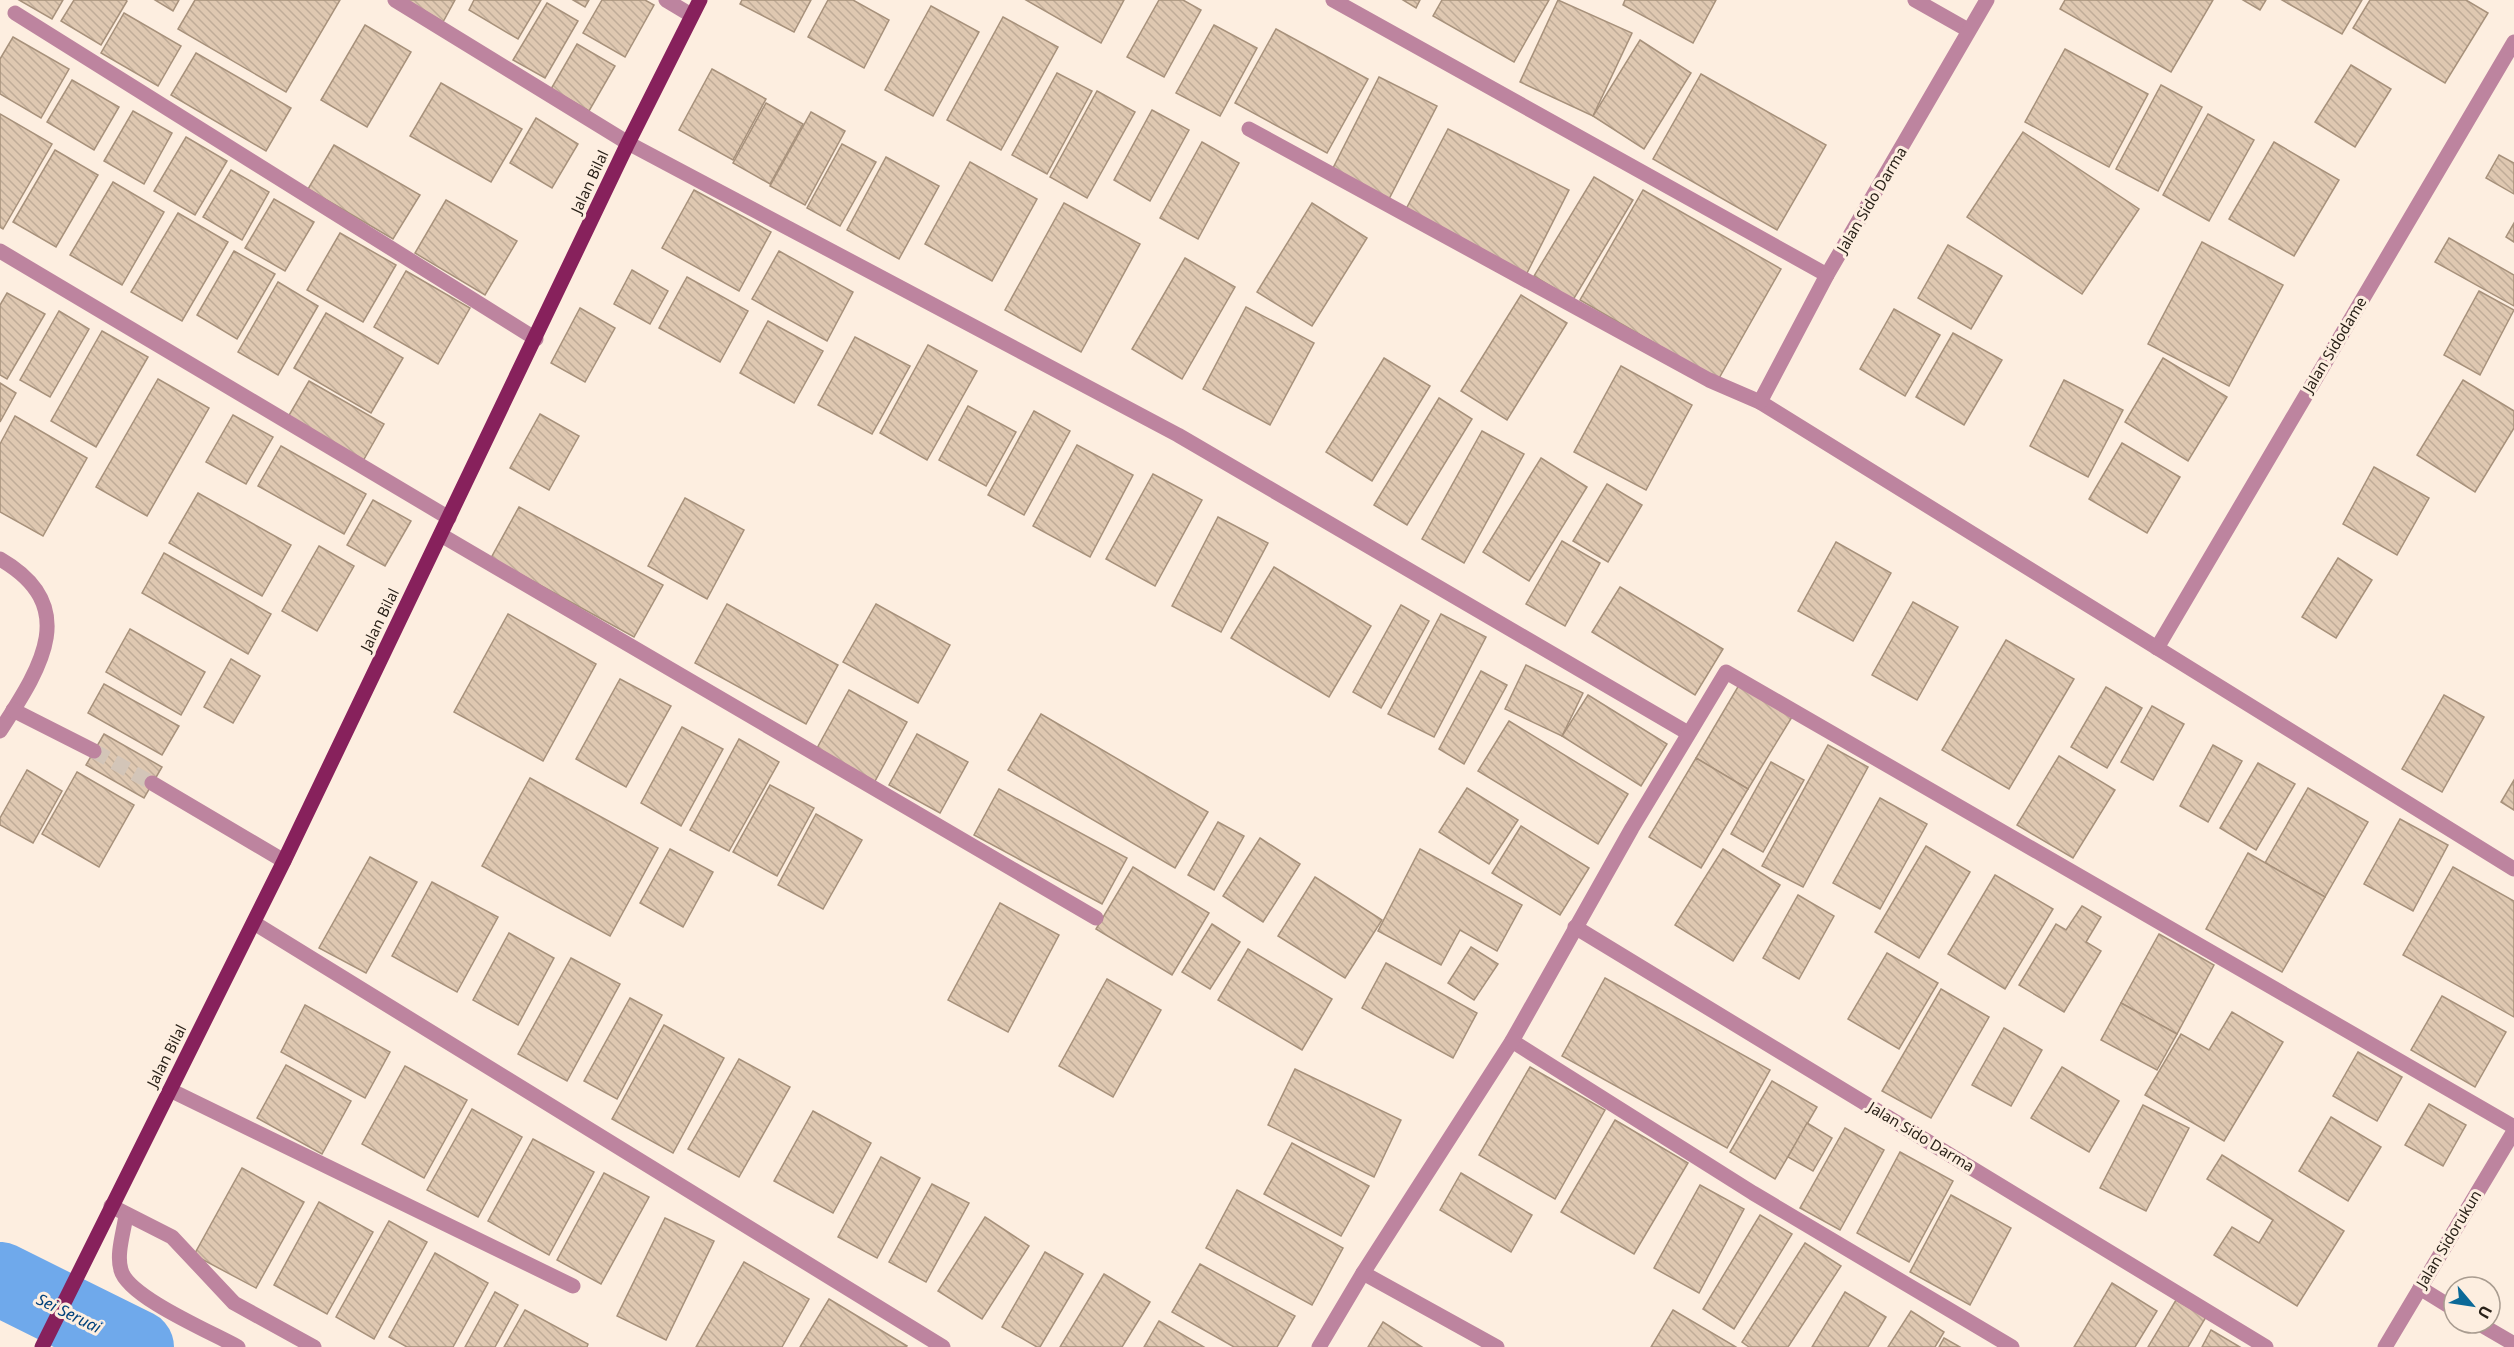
<svg xmlns="http://www.w3.org/2000/svg" width="2514" height="1347" font-family="'Noto Sans',sans-serif">
<defs>
<pattern id="building-back-hatch" width="6" height="6" patternUnits="userSpaceOnUse" patternTransform="scale(1.5)"><rect width="6" height="6" fill="#dfc8b1"/><path d="M-1 5l2 2M0 0l6 6M5-1l2 2" fill="none" stroke="#c0ac98"/></pattern>
</defs>
<rect width="100%" height="100%" fill="#fdeee0"/>
<g fill="none" stroke-linecap="round" stroke-linejoin="round">
<polyline stroke="#6fa9eb" stroke-width="74" points="0,1279 137,1347"/>
</g>
<g fill="url(#building-back-hatch)" stroke="#a7917b" stroke-width="1.5">
<polygon points="19,0 63,0 52,19"/>
<polygon points="74,0 126,0 127,1 101,45 61,21"/>
<polygon points="155,0 179,0 173,11"/>
<polygon points="195,0 340,0 286,92 178,29"/>
<polygon points="406,0 455,0 443,22"/>
<polygon points="474,0 541,0 518,39 469,10"/>
<polygon points="573,0 589,0 585,7"/>
<polygon points="602,0 645,0 654,5 625,57 583,33"/>
<polygon points="742,0 811,0 794,32 740,4"/>
<polygon points="828,0 853,0 889,20 864,68 808,37"/>
<polygon points="1026,0 1124,0 1101,43"/>
<polygon points="1159,0 1183,0 1201,10 1164,77 1127,57"/>
<polygon points="1403,0 1420,0 1416,8"/>
<polygon points="1442,0 1549,0 1514,62 1433,16"/>
<polygon points="1558,0 1632,33 1593,116 1520,82"/>
<polygon points="1625,0 1716,0 1693,43 1623,5"/>
<polygon points="2065,0 2213,0 2171,72 2060,9"/>
<polygon points="2243,0 2266,0 2260,10"/>
<polygon points="2282,0 2362,0 2342,34"/>
<polygon points="2370,0 2466,0 2488,13 2445,83 2353,28"/>
<polygon points="547,3 578,21 545,78 513,60"/>
<polygon points="931,6 979,32 933,116 885,90"/>
<polygon points="124,13 181,46 158,86 101,53"/>
<polygon points="1003,17 1058,47 1001,150 947,120"/>
<polygon points="365,25 411,52 367,127 321,100"/>
<polygon points="1214,25 1257,48 1220,116 1176,93"/>
<polygon points="1276,29 1368,79 1327,153 1235,103"/>
<polygon points="13,37 69,69 41,118 0,94 0,59"/>
<polygon points="1640,40 1691,73 1644,149 1593,116"/>
<polygon points="577,44 615,66 589,111 551,89"/>
<polygon points="2065,49 2148,94 2109,167 2025,122"/>
<polygon points="196,53 291,108 266,151 171,95"/>
<polygon points="2351,65 2391,89 2355,147 2315,122"/>
<polygon points="712,69 766,99 733,160 679,130"/>
<polygon points="1057,73 1092,91 1047,174 1012,155"/>
<polygon points="1701,74 1826,145 1777,230 1653,159"/>
<polygon points="1379,77 1437,106 1389,199 1332,170"/>
<polygon points="72,80 119,107 94,150 47,122"/>
<polygon points="441,83 522,129 491,182 410,136"/>
<polygon points="2161,85 2202,107 2158,191 2116,169"/>
<polygon points="1097,91 1135,112 1087,198 1050,177"/>
<polygon points="766,103 803,124 770,184 733,163"/>
<polygon points="1152,110 1189,130 1150,201 1114,180"/>
<polygon points="133,111 172,133 144,184 104,161"/>
<polygon points="811,112 845,131 805,205 770,186"/>
<polygon points="0,114 52,144 3,229 0,227"/>
<polygon points="2208,114 2254,140 2209,221 2163,195"/>
<polygon points="536,118 578,144 552,188 510,163"/>
<polygon points="1448,129 1569,190 1526,275 1404,213"/>
<polygon points="2023,132 2139,209 2082,294 1967,217"/>
<polygon points="186,137 227,161 195,215 154,191"/>
<polygon points="1202,142 1239,163 1198,239 1160,218"/>
<polygon points="2274,142 2339,180 2294,256 2229,219"/>
<polygon points="842,144 876,162 840,226 807,208"/>
<polygon points="334,145 420,195 393,239 308,189"/>
<polygon points="55,150 98,175 56,247 13,222"/>
<polygon points="2499,155 2514,163 2514,194 2486,178"/>
<polygon points="886,157 939,186 899,259 847,230"/>
<polygon points="970,162 1037,199 992,281 925,244"/>
<polygon points="231,170 269,192 242,240 203,217"/>
<polygon points="1594,177 1633,200 1573,300 1534,276"/>
<polygon points="113,182 164,212 122,285 70,255"/>
<polygon points="694,190 771,232 739,291 662,248"/>
<polygon points="1643,190 1781,269 1718,380 1580,300"/>
<polygon points="274,199 314,222 285,271 245,248"/>
<polygon points="446,200 517,241 485,295 415,253"/>
<polygon points="1064,203 1140,244 1081,352 1005,310"/>
<polygon points="1312,203 1367,238 1312,326 1257,292"/>
<polygon points="178,213 228,242 182,321 131,292"/>
<polygon points="2514,223 2514,242 2506,237"/>
<polygon points="340,233 396,265 363,322 307,290"/>
<polygon points="2449,238 2514,275 2514,306 2435,262"/>
<polygon points="2202,242 2283,285 2229,386 2148,344"/>
<polygon points="1948,245 2002,276 1971,329 1918,298"/>
<polygon points="234,251 275,274 237,339 197,315"/>
<polygon points="779,251 853,292 827,341 752,299"/>
<polygon points="1185,258 1235,287 1182,379 1132,349"/>
<polygon points="632,270 668,291 650,324 614,304"/>
<polygon points="406,271 470,308 438,364 374,327"/>
<polygon points="687,277 748,311 720,362 659,328"/>
<polygon points="278,282 318,306 278,375 238,352"/>
<polygon points="2479,291 2514,310 2480,375 2444,355"/>
<polygon points="7,293 45,314 7,379 0,375 0,305"/>
<polygon points="1521,295 1567,323 1507,420 1461,391"/>
<polygon points="1246,307 1314,343 1270,425 1203,389"/>
<polygon points="580,308 615,328 585,382 551,363"/>
<polygon points="1894,309 1940,335 1905,396 1860,369"/>
<polygon points="59,311 89,329 50,397 20,380"/>
<polygon points="326,313 403,358 371,413 294,368"/>
<polygon points="768,321 823,351 794,403 740,373"/>
<polygon points="102,331 148,357 96,447 51,421"/>
<polygon points="1953,333 2002,360 1964,425 1916,397"/>
<polygon points="855,337 910,366 872,434 818,405"/>
<polygon points="928,345 977,371 927,460 880,433"/>
<polygon points="1384,358 1430,386 1372,481 1326,452"/>
<polygon points="2163,358 2227,397 2188,461 2125,422"/>
<polygon points="1621,366 1692,405 1646,490 1574,452"/>
<polygon points="158,379 209,408 147,516 96,487"/>
<polygon points="2064,380 2123,410 2088,477 2030,446"/>
<polygon points="2463,380 2514,411 2514,428 2475,492 2417,455"/>
<polygon points="309,381 384,424 363,461 288,417"/>
<polygon points="0,383 16,393 0,422"/>
<polygon points="1439,398 1472,419 1407,525 1374,505"/>
<polygon points="968,406 1016,432 986,486 939,460"/>
<polygon points="1034,411 1070,431 1024,515 988,495"/>
<polygon points="540,414 579,436 549,490 510,468"/>
<polygon points="233,415 273,437 246,484 206,462"/>
<polygon points="15,416 87,458 43,536 0,512 0,444"/>
<polygon points="1482,431 1524,454 1464,563 1422,539"/>
<polygon points="2122,443 2180,477 2147,533 2089,499"/>
<polygon points="1077,445 1133,475 1090,557 1033,526"/>
<polygon points="281,446 366,494 344,534 258,486"/>
<polygon points="1541,458 1587,487 1529,581 1483,552"/>
<polygon points="2374,467 2429,498 2397,555 2343,524"/>
<polygon points="1153,474 1202,500 1155,586 1106,559"/>
<polygon points="1607,484 1642,505 1608,562 1573,541"/>
<polygon points="198,493 291,545 262,596 169,543"/>
<polygon points="685,498 744,530 707,599 648,566"/>
<polygon points="373,500 411,521 385,566 347,545"/>
<polygon points="519,507 663,585 634,637 491,558"/>
<polygon points="1218,517 1268,543 1221,632 1172,606"/>
<polygon points="1562,541 1600,563 1565,626 1526,604"/>
<polygon points="1836,542 1891,573 1853,641 1798,611"/>
<polygon points="319,546 354,566 317,631 282,611"/>
<polygon points="164,553 271,614 248,654 142,593"/>
<polygon points="2338,558 2372,580 2336,638 2302,617"/>
<polygon points="1274,567 1371,626 1329,697 1231,638"/>
<polygon points="1620,587 1723,649 1695,695 1592,632"/>
<polygon points="1913,602 1958,627 1917,700 1872,675"/>
<polygon points="727,604 838,665 806,724 695,663"/>
<polygon points="876,604 950,645 918,703 843,662"/>
<polygon points="1401,605 1429,621 1381,708 1353,692"/>
<polygon points="508,614 596,664 543,761 454,712"/>
<polygon points="1441,614 1486,637 1434,737 1388,714"/>
<polygon points="130,629 205,672 181,715 106,672"/>
<polygon points="2006,640 2074,679 2009,789 1942,750"/>
<polygon points="231,659 260,676 233,723 204,707"/>
<polygon points="1526,665 1583,693 1562,736 1505,709"/>
<polygon points="1481,671 1507,685 1464,764 1439,749"/>
<polygon points="620,679 671,706 626,787 576,759"/>
<polygon points="104,684 179,726 162,755 88,713"/>
<polygon points="1739,685 1792,717 1748,789 1696,758"/>
<polygon points="2106,687 2142,708 2107,768 2071,747"/>
<polygon points="849,690 907,722 874,783 816,750"/>
<polygon points="1588,695 1667,744 1641,786 1562,736"/>
<polygon points="2444,695 2484,717 2442,792 2402,769"/>
<polygon points="2152,706 2184,724 2153,780 2121,762"/>
<polygon points="1041,714 1208,812 1175,868 1008,770"/>
<polygon points="1509,721 1628,794 1598,844 1478,771"/>
<polygon points="682,727 723,749 681,826 641,803"/>
<polygon points="104,734 162,767 144,798 86,765"/>
<polygon points="917,734 968,762 940,813 889,785"/>
<polygon points="739,739 779,762 729,851 690,830"/>
<polygon points="1828,745 1868,767 1803,887 1762,866"/>
<polygon points="2213,745 2242,761 2208,822 2180,806"/>
<polygon points="2059,756 2115,790 2073,858 2017,825"/>
<polygon points="1696,758 1748,789 1701,868 1649,837"/>
<polygon points="1771,762 1804,780 1763,852 1731,834"/>
<polygon points="2258,763 2295,784 2256,850 2220,828"/>
<polygon points="27,770 62,791 33,843 0,825 0,818"/>
<polygon points="77,772 134,805 99,867 42,834"/>
<polygon points="530,778 658,848 610,936 482,866"/>
<polygon points="2514,780 2514,810 2501,802"/>
<polygon points="770,785 814,808 777,876 733,852"/>
<polygon points="1467,788 1518,820 1489,864 1439,832"/>
<polygon points="2308,788 2368,822 2325,897 2265,863"/>
<polygon points="999,789 1127,858 1102,904 974,835"/>
<polygon points="1880,798 1927,824 1880,909 1833,883"/>
<polygon points="816,814 862,840 823,909 778,885"/>
<polygon points="2400,819 2448,845 2413,911 2364,884"/>
<polygon points="1218,822 1244,836 1214,890 1188,875"/>
<polygon points="1521,826 1589,868 1560,915 1492,873"/>
<polygon points="1260,838 1300,864 1263,922 1223,896"/>
<polygon points="1926,846 1970,872 1919,958 1875,932"/>
<polygon points="670,849 713,872 683,927 640,903"/>
<polygon points="1420,849 1522,905 1497,951 1460,930 1441,965 1378,931"/>
<polygon points="1723,849 1780,885 1733,961 1675,925"/>
<polygon points="2248,853 2325,897 2282,972 2206,929"/>
<polygon points="370,857 417,882 366,973 319,948"/>
<polygon points="1133,867 1209,913 1172,975 1096,929"/>
<polygon points="2453,867 2514,901 2514,1017 2403,955"/>
<polygon points="1995,875 2053,909 2005,989 1948,954"/>
<polygon points="1315,877 1382,920 1345,978 1278,936"/>
<polygon points="432,882 498,917 457,992 392,956"/>
<polygon points="1798,895 1834,916 1799,979 1763,958"/>
<polygon points="1000,903 1059,935 1008,1032 948,1000"/>
<polygon points="2082,906 2101,917 2086,942 2101,951 2064,1012 2019,985 2056,924 2066,930"/>
<polygon points="1212,924 1240,942 1210,989 1182,972"/>
<polygon points="509,933 554,958 518,1025 473,1000"/>
<polygon points="2159,934 2214,965 2177,1034 2121,1003"/>
<polygon points="1471,947 1498,964 1474,1000 1448,983"/>
<polygon points="1248,949 1332,999 1302,1050 1218,1000"/>
<polygon points="1887,953 1938,983 1899,1049 1848,1019"/>
<polygon points="571,958 620,984 567,1081 518,1054"/>
<polygon points="1386,963 1477,1013 1453,1058 1362,1008"/>
<polygon points="1605,978 1770,1070 1727,1148 1562,1056"/>
<polygon points="1107,979 1161,1010 1113,1097 1059,1066"/>
<polygon points="1941,989 1989,1017 1931,1118 1882,1091"/>
<polygon points="2442,996 2506,1032 2475,1087 2411,1050"/>
<polygon points="630,998 662,1015 617,1099 584,1081"/>
<polygon points="2121,1003 2177,1034 2157,1070 2101,1040"/>
<polygon points="305,1005 390,1052 365,1098 281,1052"/>
<polygon points="2232,1012 2283,1042 2224,1141 2145,1095 2181,1034 2209,1050"/>
<polygon points="664,1025 724,1058 673,1153 612,1119"/>
<polygon points="2004,1028 2042,1050 2011,1106 1972,1085"/>
<polygon points="2358,1052 2402,1077 2377,1121 2333,1096"/>
<polygon points="739,1059 790,1087 739,1177 688,1149"/>
<polygon points="286,1065 351,1101 322,1154 257,1118"/>
<polygon points="405,1066 467,1100 424,1178 362,1144"/>
<polygon points="1530,1067 1605,1110 1555,1199 1479,1155"/>
<polygon points="2062,1067 2119,1101 2089,1152 2031,1118"/>
<polygon points="1295,1069 1401,1120 1374,1177 1268,1125"/>
<polygon points="1772,1081 1817,1107 1775,1179 1730,1152"/>
<polygon points="2429,1104 2466,1125 2443,1166 2405,1145"/>
<polygon points="2143,1105 2189,1128 2146,1211 2100,1188"/>
<polygon points="472,1109 522,1137 478,1217 427,1190"/>
<polygon points="813,1111 871,1143 833,1213 774,1181"/>
<polygon points="2331,1117 2381,1147 2348,1201 2299,1171"/>
<polygon points="1615,1120 1688,1163 1634,1254 1561,1212"/>
<polygon points="1807,1123 1832,1138 1813,1171 1788,1157"/>
<polygon points="1845,1128 1884,1150 1840,1230 1800,1208"/>
<polygon points="533,1139 594,1172 549,1255 488,1221"/>
<polygon points="1292,1143 1369,1186 1341,1236 1264,1194"/>
<polygon points="1900,1152 1953,1181 1909,1262 1857,1233"/>
<polygon points="2222,1155 2344,1231 2297,1306 2214,1255 2232,1227 2259,1243 2273,1220 2207,1179"/>
<polygon points="881,1157 920,1178 877,1258 838,1237"/>
<polygon points="242,1168 304,1202 256,1288 194,1255"/>
<polygon points="604,1173 649,1197 601,1284 557,1260"/>
<polygon points="1461,1173 1532,1215 1511,1252 1440,1210"/>
<polygon points="932,1184 969,1203 926,1282 889,1262"/>
<polygon points="1700,1185 1744,1209 1699,1293 1654,1268"/>
<polygon points="1237,1190 1343,1248 1312,1305 1206,1248"/>
<polygon points="1951,1195 2011,1228 1970,1305 1910,1272"/>
<polygon points="319,1202 373,1232 327,1314 274,1285"/>
<polygon points="1760,1215 1792,1234 1734,1329 1703,1309"/>
<polygon points="985,1217 1029,1246 982,1319 938,1291"/>
<polygon points="665,1218 714,1241 666,1340 617,1316"/>
<polygon points="389,1221 427,1242 374,1339 336,1317"/>
<polygon points="1805,1243 1841,1266 1788,1347 1749,1347 1742,1342"/>
<polygon points="1045,1252 1083,1274 1040,1347 1037,1347 1002,1327"/>
<polygon points="435,1253 488,1283 453,1347 407,1347 389,1337"/>
<polygon points="744,1262 809,1299 782,1347 696,1347"/>
<polygon points="1200,1264 1295,1316 1277,1347 1234,1347 1172,1312"/>
<polygon points="1104,1274 1150,1302 1122,1347 1060,1347"/>
<polygon points="2112,1283 2157,1311 2135,1347 2074,1347"/>
<polygon points="495,1292 518,1305 495,1347 465,1347"/>
<polygon points="1845,1292 1886,1317 1868,1347 1812,1347"/>
<polygon points="829,1299 907,1346 906,1347 800,1347"/>
<polygon points="2176,1300 2206,1317 2188,1347 2148,1347"/>
<polygon points="525,1310 588,1344 587,1347 504,1347"/>
<polygon points="1673,1310 1736,1347 1651,1347"/>
<polygon points="1911,1311 1944,1332 1935,1347 1888,1347"/>
<polygon points="1159,1321 1204,1347 1144,1347"/>
<polygon points="1383,1322 1422,1347 1368,1347"/>
<polygon points="2211,1330 2240,1347 2202,1347"/>
<polygon points="1944,1338 1960,1347 1939,1347"/>
</g>
<g fill="none" stroke-linecap="round" stroke-linejoin="round">
<polyline stroke="#d3c5b8" stroke-width="15" stroke-dasharray="15 8" stroke-linecap="butt" points="94,751 152,783"/>
<g stroke="#bd849f" stroke-width="15">
<polyline points="395,0 628,143 1178,435 1688,733"/>
<polyline points="666,0 691,15"/>
<polyline points="1333,0 1827,275"/>
<polyline points="1915,0 1968,30"/>
<polyline points="15,13 536,339"/>
<polyline points="1249,129 1709,380 1760,402 2514,869"/>
<polyline points="0,251 449,518"/>
<polyline points="1760,402 1827,275 1987,0"/>
<polyline points="441,535 1096,918"/>
<path d="M0,559c83,48 39,111 0,172"/>
<polyline points="2157,648 2514,42"/>
<polyline points="13,710 94,751"/>
<polyline points="152,783 284,861"/>
<polyline points="254,923 943,1347"/>
<polyline points="1575,927 2266,1347"/>
<polyline points="1512,1041 1753,1193 2012,1347"/>
<polyline points="170,1090 573,1286"/>
<polyline points="111,1206 172,1237 234,1303 314,1347"/>
<path d="M126,1215c-2,16 -10,39 -5,55 7,27 90,62 117,77"/>
<polyline points="1363,1273 1497,1347"/>
<polyline points="2420,1288 2454,1309"/>
<polyline points="2478,1323 2514,1344"/>
<polyline points="1319,1347 1363,1273 1512,1041 1632,828 1726,672 2514,1127"/>
<polyline points="2385,1347 2514,1131"/>
</g>
<polyline stroke="#87215c" stroke-width="15" points="42,1347 284,861 628,143 700,0"/>
</g>
<g text-anchor="middle" stroke-width="6" stroke-linejoin="round" paint-order="stroke">
<g font-size="15" fill="#2a2219" stroke="#fdeee0">
<text transform="translate(590 182) rotate(-65)" y="5">Jalan Bilal</text>
<text transform="translate(1872 200) rotate(-59)" y="5">Jalan Sido Darma</text>
<text transform="translate(2335 345) rotate(-59)" y="5">Jalan Sidodame</text>
<text transform="translate(380 620) rotate(-64)" y="5">Jalan Bilal</text>
<text transform="translate(167 1056) rotate(-63)" y="5">Jalan Bilal</text>
<text transform="translate(1921 1137) rotate(31)" y="5">Jalan Sido Darma</text>
<text transform="translate(2449 1239) rotate(-59)" y="5">Jalan Sidorukun</text>
</g>
<g font-size="16" font-style="italic" fill="#00417b" stroke="#fdeee0">
<text transform="translate(69 1313) rotate(26)" y="6">Sei Seruai</text>
</g>
</g>
<g transform="translate(2472 1305) rotate(119)"><circle r="28" fill="#fdeee0" stroke="#a99c90" stroke-width="1.5"/>
<path d="M0-4.5L10 22L0 15L-10 22Z" fill="#0b6998"/>
<text y="-9" font-size="16" font-weight="bold" text-anchor="middle" fill="#2a2219">U</text>
</g>
</svg>
